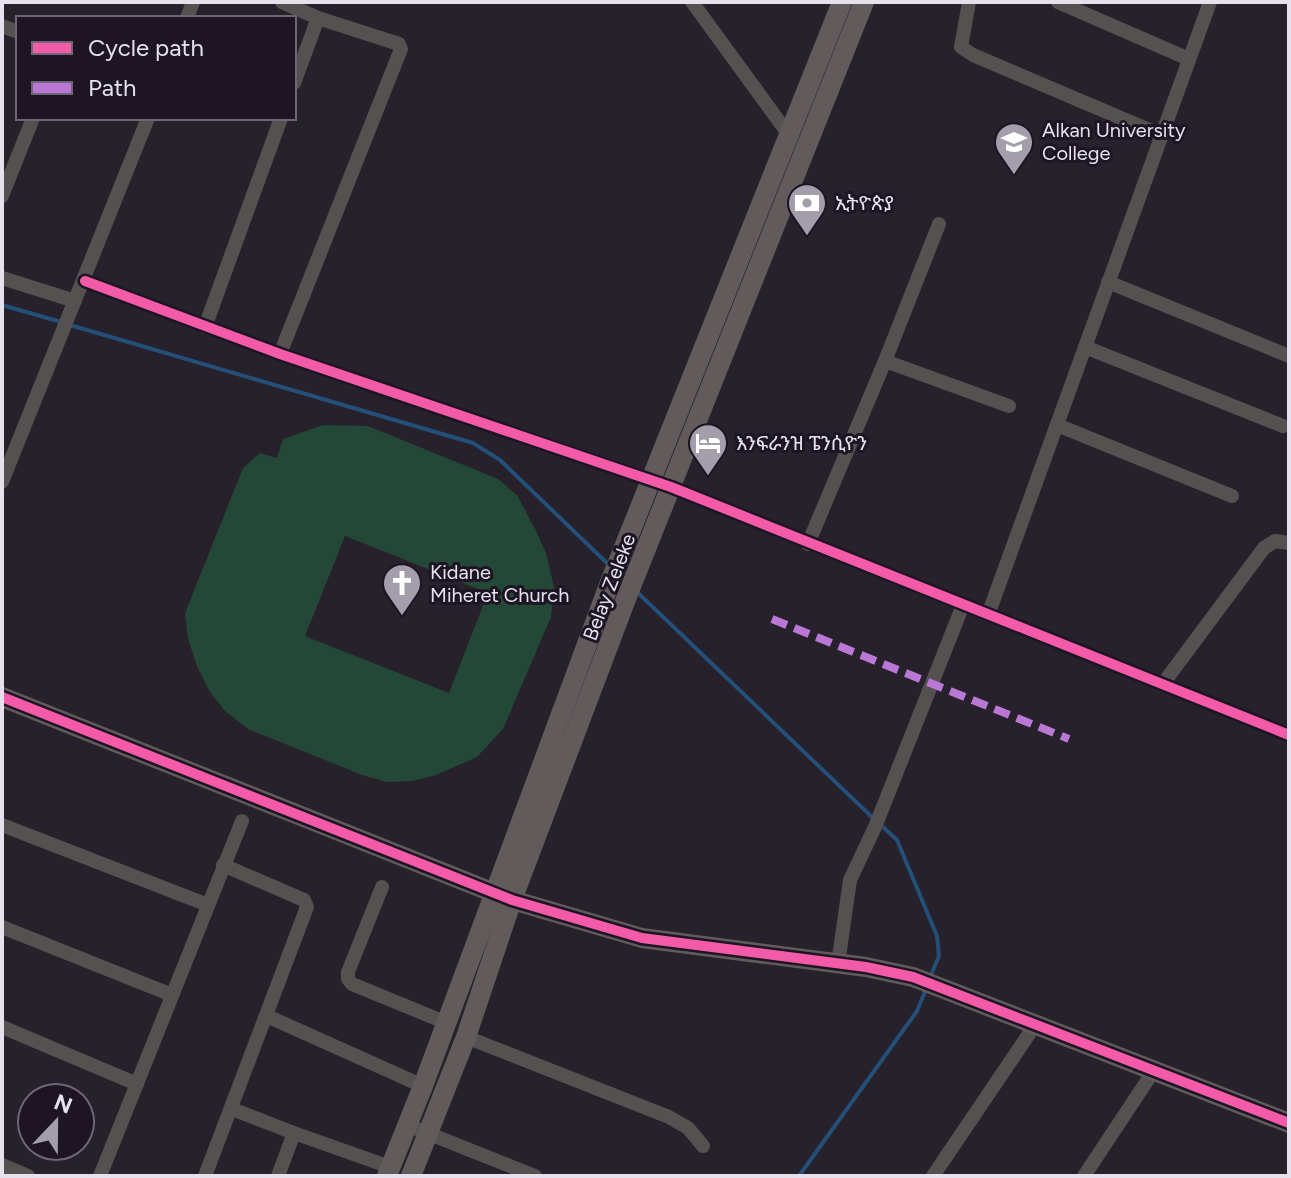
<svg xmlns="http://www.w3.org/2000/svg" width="1291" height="1178" font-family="Figtree,'Noto Sans Ethiopic',sans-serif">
<rect width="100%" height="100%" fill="#26212a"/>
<path fill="#234837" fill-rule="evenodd" d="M323,425l45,1 130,53 19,16 19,36 10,22 8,34 -3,30 -48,112 -26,28 -41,18 -23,6 -27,1 -24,-7 -114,-46 -23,-18 -15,-19 -13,-26 -9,-27 -3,-26 58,-145 17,-15 17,5 6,-19zM345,536l143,57 -39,100 -144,-57z"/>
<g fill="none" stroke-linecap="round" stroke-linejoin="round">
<g stroke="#234f79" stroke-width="4">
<polyline points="2,305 61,322"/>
<polyline points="70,325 473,443 500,460 609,565"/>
<polyline points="635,590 874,819"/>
<polyline points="881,825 897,840 937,936 939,956 931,975"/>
<polyline points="799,1176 917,1011 927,987"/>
</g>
<g stroke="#555151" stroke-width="14">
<polyline points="692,2 789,135"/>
<polyline points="969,2 961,47 973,55 1161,135"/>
<polyline points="1058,2 1189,59"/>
<polyline points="187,18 193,2"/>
<polyline points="2,26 18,32"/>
<polyline points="294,83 318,18"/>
<polyline points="2,196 33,118"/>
<polyline points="2,278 75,301"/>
<polyline points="85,281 280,354 651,480"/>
<polyline points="1108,282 1289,356"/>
<polyline points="205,327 281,118"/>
<polyline points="1085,347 1283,426"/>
<polyline points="280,354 401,49 399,44 318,18 282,2"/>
<polyline points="885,361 1009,406"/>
<polyline points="1057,425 1232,496"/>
<polyline points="2,482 148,118"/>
<polyline points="671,487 1289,735"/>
<polyline points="808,544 885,361 939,224"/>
<polyline points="988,615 1210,2"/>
<polyline points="1162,685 1264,548 1275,541 1289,543"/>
<polyline points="2,825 208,905"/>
<polyline points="382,887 348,972 348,979 352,984 447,1023"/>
<polyline points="2,927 172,995"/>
<polyline points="838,964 850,880 875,827 963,605"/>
<polyline points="267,1016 423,1086"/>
<polyline points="2,1027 137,1084"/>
<polyline points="466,1037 669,1117 688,1128 703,1146"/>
<polyline points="232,1109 294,1133 390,1167"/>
<polyline points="407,1125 535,1176"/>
<polyline points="2,1165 28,1176"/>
<polyline points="100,1176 242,821"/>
<polyline points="205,1176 307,907 304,900 223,865"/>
<polyline points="278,1176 294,1133"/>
<polyline points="933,1176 1029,1034"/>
<polyline points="1084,1176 1149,1078"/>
</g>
<g stroke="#615c5b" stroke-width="20">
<polyline points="2,697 512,900 642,938 866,967 913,977 1289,1123"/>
<polyline points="387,1176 423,1086 609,585 842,2"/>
<polyline points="411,1176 466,1037 512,900 626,599 864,2"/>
</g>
<polyline stroke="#ba77d6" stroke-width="8" stroke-dasharray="16 8" stroke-linecap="butt" points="772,619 1069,739"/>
<g stroke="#1d1424" stroke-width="15">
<g id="cycleway">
<polyline points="85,281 280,354 671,487 1289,735"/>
<polyline points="2,697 512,900 642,938 866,967 913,977 1289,1123"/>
</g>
</g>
<use href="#cycleway" stroke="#f35aa7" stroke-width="10"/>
</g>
<defs>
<g id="university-pin" transform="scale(2)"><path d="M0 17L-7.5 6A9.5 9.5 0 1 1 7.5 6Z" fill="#a39ea9" stroke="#1d1424"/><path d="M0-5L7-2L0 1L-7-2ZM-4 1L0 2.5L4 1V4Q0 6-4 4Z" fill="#fff"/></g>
<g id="bank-pin" transform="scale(2)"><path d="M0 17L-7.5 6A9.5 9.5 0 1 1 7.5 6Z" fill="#a39ea9" stroke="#1d1424"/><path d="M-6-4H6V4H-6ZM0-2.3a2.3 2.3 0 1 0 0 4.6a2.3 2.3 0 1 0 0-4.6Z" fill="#fff"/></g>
<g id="hotel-pin" transform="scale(2)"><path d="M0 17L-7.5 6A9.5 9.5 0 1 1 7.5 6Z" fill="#a39ea9" stroke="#1d1424"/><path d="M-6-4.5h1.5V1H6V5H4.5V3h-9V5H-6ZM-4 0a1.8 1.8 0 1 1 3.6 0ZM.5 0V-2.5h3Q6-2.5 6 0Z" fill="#fff"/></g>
<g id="church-pin" transform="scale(2)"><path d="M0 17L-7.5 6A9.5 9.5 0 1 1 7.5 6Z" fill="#a39ea9" stroke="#1d1424"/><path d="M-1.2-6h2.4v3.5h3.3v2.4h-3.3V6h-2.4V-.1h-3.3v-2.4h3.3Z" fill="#fff"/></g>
</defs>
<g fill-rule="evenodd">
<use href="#university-pin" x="1014" y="142"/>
<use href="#bank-pin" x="807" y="203"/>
<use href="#hotel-pin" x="708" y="443"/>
<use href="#church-pin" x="402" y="583"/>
</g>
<g text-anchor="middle" stroke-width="6" stroke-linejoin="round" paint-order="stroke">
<g font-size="20" fill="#e7e1ed" stroke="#1d1424" text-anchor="start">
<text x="1042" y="137">Alkan University<tspan x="1042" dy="23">College</tspan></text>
<text x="835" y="210">ኢትዮጵያ</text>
<text x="736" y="450">እንፍራንዝ ፔንሲዮን</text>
<text x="430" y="579">Kidane<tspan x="430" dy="23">Miheret Church</tspan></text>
</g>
<g font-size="20" fill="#e7e1ed" stroke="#1d1424">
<text transform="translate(609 587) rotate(-69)" y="7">Belay Zeleke</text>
</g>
</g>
<rect width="1291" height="1178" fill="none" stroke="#e7e1ed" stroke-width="8"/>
<rect x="16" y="16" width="280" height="104" fill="#1d1424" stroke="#6e6674" stroke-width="2"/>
<rect x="32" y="42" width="40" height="12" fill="#f35aa7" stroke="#6e6674" stroke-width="2"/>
<text x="88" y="56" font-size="24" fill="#e7e1ed">Cycle path</text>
<rect x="32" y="82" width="40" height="12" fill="#ba77d6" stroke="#6e6674" stroke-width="2"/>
<text x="88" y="96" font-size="24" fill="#e7e1ed">Path</text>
<g transform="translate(56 1122) rotate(22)"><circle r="38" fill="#1d1424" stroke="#6e6674" stroke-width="2"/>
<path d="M0-6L14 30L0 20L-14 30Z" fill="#a39ea9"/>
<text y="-12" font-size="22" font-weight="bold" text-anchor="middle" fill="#e7e1ed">N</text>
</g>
</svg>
